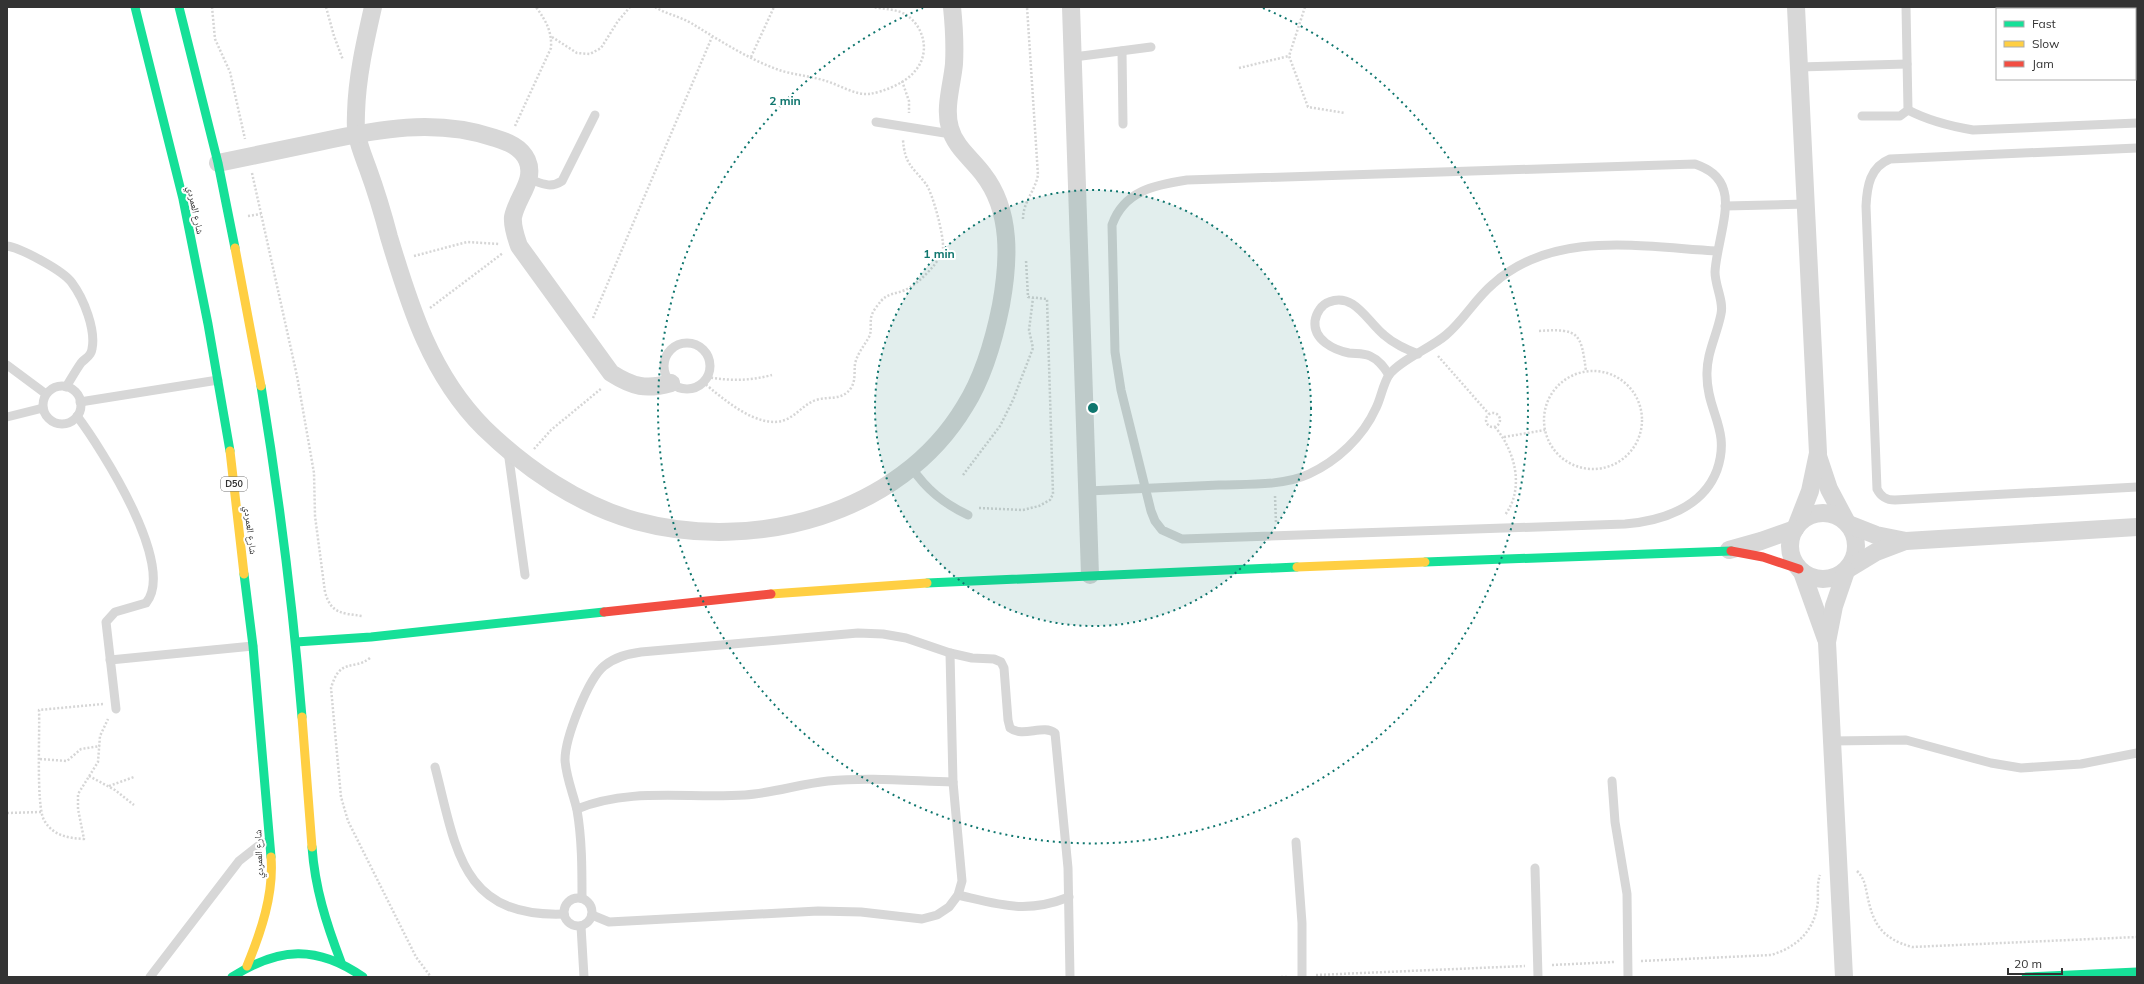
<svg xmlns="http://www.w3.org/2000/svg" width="2144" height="984" font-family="Mulish,'Noto Naskh Arabic',sans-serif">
<rect width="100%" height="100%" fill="#fff"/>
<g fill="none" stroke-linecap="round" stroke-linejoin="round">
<g stroke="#d6d6d6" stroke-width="2.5" stroke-dasharray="2 2" stroke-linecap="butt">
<polyline points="212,7 215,39 230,72 245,139"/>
<polyline points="326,7 334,36 343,60"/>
<path d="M655,7c11,7 24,9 36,16 28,17 57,36 88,47 15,5 32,6 47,11 14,4 28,14 43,13 14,-2 37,-11 46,-23 15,-17 10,-42 -7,-55 -9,-7 -25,-7 -35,-9"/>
<polyline points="1305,7 1289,56 1308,107 1345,113"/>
<polyline points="552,37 577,53 590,54 601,48 618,21 630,7"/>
<polyline points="751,57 774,7"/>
<polyline points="1239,68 1289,56"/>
<polyline points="902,81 909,101 909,113"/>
<path d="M515,126l36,-78c1,-17 -5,-27 -15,-41"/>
<path d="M252,173l45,203 17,97 1,43 10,76c6,22 17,21 37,24"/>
<polyline points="248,216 261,214"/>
<path d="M1023,219c0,-17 12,-28 15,-44l-11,-168"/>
<polyline points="414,256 467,242 499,244"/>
<polyline points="430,308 503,253"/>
<polyline points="593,318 712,37"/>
<path d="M1539,331c41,-3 42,3 47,40"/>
<polyline points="1438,356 1489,414"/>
<circle cx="1593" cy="420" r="49"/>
<path d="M707,377c23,4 42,4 65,-2"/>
<path d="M703,382c19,16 55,48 82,38 12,-5 19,-16 31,-20 13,-4 26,1 35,-12 5,-8 3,-16 4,-24 2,-10 9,-18 14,-27 3,-6 1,-12 2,-18 0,-6 6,-13 10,-18 7,-8 15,-7 24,-11 12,-5 37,-29 38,-42 1,-12 -10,-54 -17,-64 -14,-18 -21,-19 -23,-44"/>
<circle cx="1493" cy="420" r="7"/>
<path d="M1495,427c20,24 30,61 10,88"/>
<polyline points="1504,437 1545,430"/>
<polyline points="534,449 551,430 602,388"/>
<polyline points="963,475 1000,426 1013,400 1033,348 1029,330 1033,298"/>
<polyline points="1275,496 1276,523"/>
<polyline points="979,508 1023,510 1039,506 1050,500 1053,494 1047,299 1028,297 1026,260"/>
<path d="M370,658c-17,13 -30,-1 -39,30l10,109 7,24 68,136 15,20"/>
<path d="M103,704l-64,6c1,21 -3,96 5,110 9,16 24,18 40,19l-6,-30v-15l20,-32 2,-26 8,-17"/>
<polyline points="40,759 67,761 81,749 100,746"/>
<polyline points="89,776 115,790 134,805"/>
<polyline points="109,786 134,777"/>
<polyline points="7,813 41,812"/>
<path d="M1857,871c7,7 8,13 10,23 6,30 14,44 45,53l225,-10"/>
<path d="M1641,961l130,-6c27,-8 45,-26 47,-55 0,-8 -1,-17 2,-25"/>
<polyline points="1552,965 1614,962"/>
<polyline points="1316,975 1525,966"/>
<polyline points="1281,977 1289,977"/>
</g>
<g stroke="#d7d7d7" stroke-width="9">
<polyline points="1122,51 1123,124"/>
<polyline points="1074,57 1151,47"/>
<polyline points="1799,67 1907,64"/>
<path d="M1908,110c21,11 41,16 65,20l164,-7"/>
<polyline points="1862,116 1900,116 1908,110 1906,7"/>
<polyline points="876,122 951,134"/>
<path d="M2137,148l-247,11c-20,8 -23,27 -24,47l11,283c4,8 9,11 18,11l242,-13"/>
<path d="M1695,164c14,5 25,12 29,27 6,20 -8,58 -9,81 0,14 9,29 6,42 -4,21 -15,40 -14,62 0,36 24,54 10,94 -14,38 -56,51 -92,54l-443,15 -20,-9 -7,-9 -4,-10 -30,-121 -6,-38 -3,-127c12,-34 42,-40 75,-45z"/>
<path d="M529,179c12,4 21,10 33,2l33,-66"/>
<polyline points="1725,206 1806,204"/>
<path d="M7,246c14,2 57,25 65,37 12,16 24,47 20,66 -1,8 -7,9 -11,14 -5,7 -10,16 -15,24"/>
<circle cx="687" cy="366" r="23"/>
<polyline points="7,365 46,394"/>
<path d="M1389,375c-5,-8 -10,-15 -19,-19 -7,-3 -14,-2 -21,-3 -15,-3 -36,-13 -34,-32 1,-8 7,-17 14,-19 25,-10 38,19 55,33 10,9 22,14 34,19"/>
<circle cx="62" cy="405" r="19"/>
<polyline points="80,402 218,380"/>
<path d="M77,416c24,32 100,150 69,187l-31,9 -9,10 10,87"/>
<polyline points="7,417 43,408"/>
<polyline points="508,451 525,575"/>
<path d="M911,467c16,23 32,36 57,48"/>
<path d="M1088,491c44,-2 87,-4 131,-6 29,-1 64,1 90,-11 28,-13 54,-37 67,-66 5,-10 7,-24 13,-33 11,-15 42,-27 57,-40 18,-15 29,-36 47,-51 61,-55 149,-37 224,-33"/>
<polyline points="110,660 253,646"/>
<polyline points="1832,741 1906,740 1991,763 2021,768 2081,764 2137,753"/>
<path d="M435,767c21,80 25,151 129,147"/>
<polyline points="1612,781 1615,822 1627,894 1628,977"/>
<path d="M577,809c54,-22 111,-10 168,-14 28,-2 55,-11 83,-14 41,-4 84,0 125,1"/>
<polyline points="1296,842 1302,923 1302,977"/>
<polyline points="1535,868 1538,977"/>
<path d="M958,895c43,10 68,19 111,2"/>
<circle cx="578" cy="912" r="14"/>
<path d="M582,898c0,-30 0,-59 -5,-88 -4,-17 -11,-33 -12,-50 0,-22 23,-81 39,-94 11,-9 23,-12 37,-14l217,-19 25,1 23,4 44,15 22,5 22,1 7,3 3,6 4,52 2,8c13,10 33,-4 45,5l13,135 2,109"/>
<polyline points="592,915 609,922 818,911 861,912 922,919 937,915 949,907 958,895 962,881 953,782 950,653"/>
<polyline points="581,926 584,977"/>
<polyline points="150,977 239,861 258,846 269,841"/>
</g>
<g stroke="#d7d7d7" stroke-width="18">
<path d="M373,7c-8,35 -16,70 -17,106 0,7 -1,15 1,22 2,11 7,23 11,34 8,22 15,45 21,68 21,70 42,138 95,191 42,41 95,77 152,93 117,32 264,-6 329,-115 19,-30 29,-66 36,-101 8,-44 11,-94 -18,-131 -11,-15 -28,-27 -33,-46 -6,-20 2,-43 4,-64 1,-19 0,-38 -2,-57"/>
<polyline points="1071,7 1090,575"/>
<path d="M218,163c33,-7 67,-14 101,-21 59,-13 117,-24 176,-4 13,4 26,9 32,22 9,20 -10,37 -14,57 -1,10 3,20 6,29l92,127c22,14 35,17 60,10"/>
<polyline points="1818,456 1829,489 1846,521"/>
<circle cx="1823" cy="546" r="33"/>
<polyline points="1848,524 1876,535 1906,541 2137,527"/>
<polyline points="1796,527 1810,491 1818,453 1796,7"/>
<polyline points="1729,550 1761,541 1795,529"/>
<polyline points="1848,569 1876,552 1905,541"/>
<polyline points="1802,572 1826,639"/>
<polyline points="1844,977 1827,642 1834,606 1846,571"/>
</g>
<g stroke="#16e098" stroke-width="9">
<polyline points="135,7 183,199 208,324 230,451"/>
<polyline points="179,7 218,163 235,248"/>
<path d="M261,386c18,110 32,220 41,331"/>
<polyline points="1425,562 1731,551"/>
<polyline points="244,574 253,646 271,857"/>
<polyline points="927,583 1297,567"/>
<polyline points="296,642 371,637 604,612"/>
<path d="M312,847c3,41 14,76 29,115"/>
<path d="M232,977c47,-30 85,-32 131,0"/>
<polyline points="2026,977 2137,972"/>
</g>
<g stroke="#ffcf43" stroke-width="9">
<polyline points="235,248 261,386"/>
<polyline points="230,451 244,574"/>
<polyline points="1297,567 1425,562"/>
<polyline points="771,594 927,583"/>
<polyline points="302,717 312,847"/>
<path d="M247,966c14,-34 27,-72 24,-109"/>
</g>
<g stroke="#f24e42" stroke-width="9">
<polyline points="1731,551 1763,557 1799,569"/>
<polyline points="604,612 771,594"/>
</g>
</g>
<circle cx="1093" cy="408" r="218" fill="#0f766e" fill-opacity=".12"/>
<g fill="none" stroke="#0f766e" stroke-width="2" stroke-dasharray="2 4">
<circle cx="1093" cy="408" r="218"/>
<path d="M1263 8A435 435 0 1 1 923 8"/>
</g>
<g text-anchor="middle" stroke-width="4" stroke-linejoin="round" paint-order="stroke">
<rect fill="#fff" stroke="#707070" stroke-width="1" x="221" y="477" width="26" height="14" rx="3"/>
<g font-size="9" font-weight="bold" fill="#333">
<text x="234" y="487">D50</text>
</g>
<g font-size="10" fill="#333" stroke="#fff">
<text transform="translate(196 210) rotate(78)" y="4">شارع العمردي</text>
<text transform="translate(251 530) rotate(83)" y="4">شارع العمردي</text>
<text transform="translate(258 854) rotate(-92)" y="4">شارع العمردي</text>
</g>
</g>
<circle cx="1093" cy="408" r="6" fill="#0f766e" stroke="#fff" stroke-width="2"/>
<g font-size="12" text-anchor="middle" font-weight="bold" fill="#0f766e" stroke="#fff" stroke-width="4" stroke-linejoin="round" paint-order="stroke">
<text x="785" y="105">2 min</text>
<text x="939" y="258">1 min</text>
</g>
<rect width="2144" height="984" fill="none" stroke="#333333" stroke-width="16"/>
<rect x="1996" y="8" width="140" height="72" fill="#ffffff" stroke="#adadad"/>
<rect x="2004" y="21" width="20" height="6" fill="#16e098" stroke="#adadad"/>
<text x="2032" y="28" font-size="12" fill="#333333">Fast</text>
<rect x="2004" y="41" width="20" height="6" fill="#ffcf43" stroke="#adadad"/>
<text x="2032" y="48" font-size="12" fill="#333333">Slow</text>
<rect x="2004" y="61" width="20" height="6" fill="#f24e42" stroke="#adadad"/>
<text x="2032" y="68" font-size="12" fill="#333333">Jam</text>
<path d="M2008 968v6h54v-6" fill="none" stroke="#333333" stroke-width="2"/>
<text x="2014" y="968" font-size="12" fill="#333333" stroke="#ffffff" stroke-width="3" paint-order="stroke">20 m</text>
</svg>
